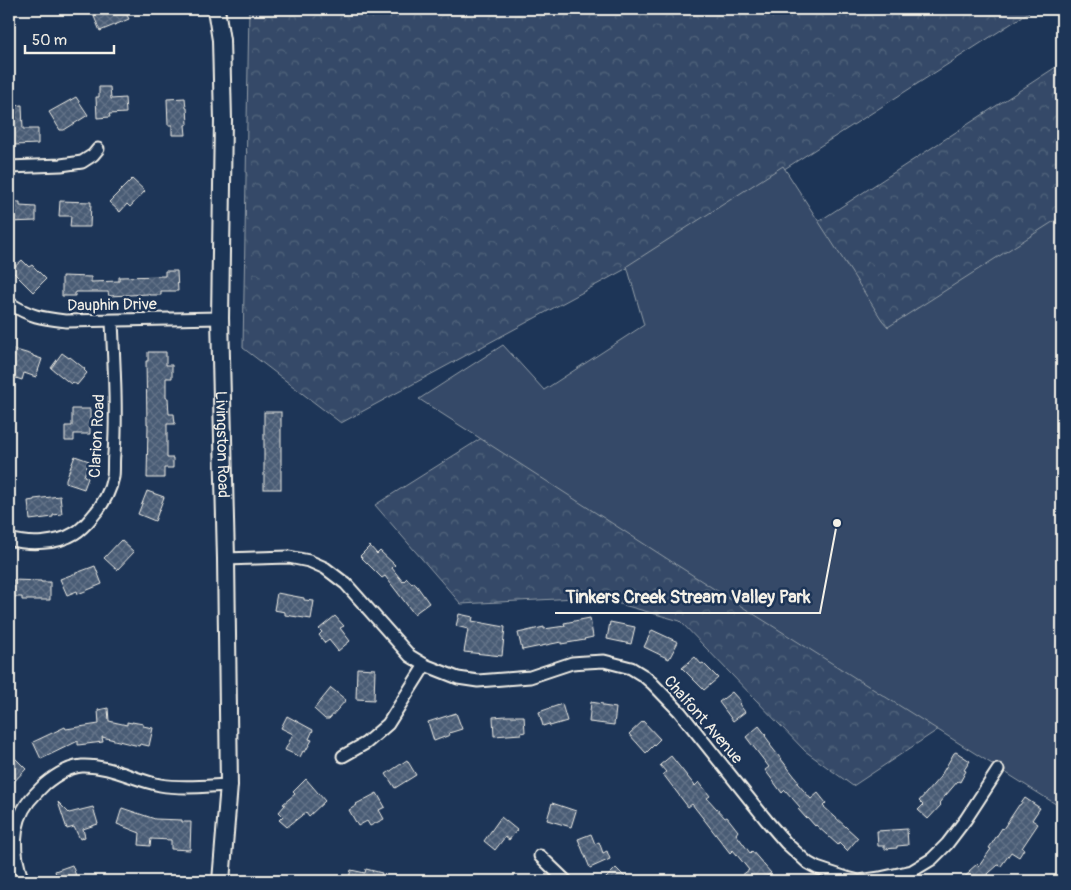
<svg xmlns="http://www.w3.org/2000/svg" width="1071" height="890" font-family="Pangolin,sans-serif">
<defs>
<pattern id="forest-crowns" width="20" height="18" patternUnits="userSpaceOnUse" patternTransform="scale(1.25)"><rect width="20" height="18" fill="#354a67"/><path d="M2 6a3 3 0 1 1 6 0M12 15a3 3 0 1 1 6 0" fill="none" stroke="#53657d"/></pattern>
<pattern id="building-cross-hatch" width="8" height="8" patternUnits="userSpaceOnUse" patternTransform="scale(1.25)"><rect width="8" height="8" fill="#485b74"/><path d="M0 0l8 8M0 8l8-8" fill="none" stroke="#637388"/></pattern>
</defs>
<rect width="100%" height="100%" fill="#1d3557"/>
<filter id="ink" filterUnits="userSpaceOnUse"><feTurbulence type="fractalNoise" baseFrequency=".02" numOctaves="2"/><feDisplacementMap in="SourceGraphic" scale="10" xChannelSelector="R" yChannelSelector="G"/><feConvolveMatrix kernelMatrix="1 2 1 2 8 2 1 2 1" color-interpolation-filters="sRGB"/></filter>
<g filter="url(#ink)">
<g fill="url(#forest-crowns)" stroke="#949ea8">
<polygon points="249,9 1034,9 644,259 341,423 243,348"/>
<polygon points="1062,63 1062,791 954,719 853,786 805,751 680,621 595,597 461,604 375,505 609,358"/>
</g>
<polygon fill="#354a67" stroke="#949ea8" points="783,166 882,320 888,327 1062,216 1062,808 725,596 419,399 503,345 544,390 644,325 627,266"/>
<g fill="url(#building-cross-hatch)" stroke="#f4f1e8">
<polygon points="104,9 124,9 129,19 100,31 93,14"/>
<polygon points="99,87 110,87 111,99 125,98 126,113 109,114 110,117 97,118 96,97 99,97"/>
<polygon points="76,97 88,115 64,130 60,130 49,112"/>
<polygon points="185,98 186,108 187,108 188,124 185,125 186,135 172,135 172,125 168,125 167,99"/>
<polygon points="22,105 23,129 38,129 38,144 14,145 13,106"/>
<polygon points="132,179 145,191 130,207 127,204 120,212 109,202"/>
<polygon points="60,201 91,202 90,227 70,227 71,216 59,216"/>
<polygon points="9,202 20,202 20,206 36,207 36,221 9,222"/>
<polygon points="22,260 29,267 32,265 46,279 33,292 11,270"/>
<polygon points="165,271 177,271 178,291 161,291 161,295 149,295 149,294 109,296 108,292 75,292 75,296 62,296 62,276 91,277 91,282 119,281 119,277 165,276"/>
<polygon points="9,348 33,355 33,356 42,359 36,377 24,373 22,380 10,376 12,366 9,365"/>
<polygon points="148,352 166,352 166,365 172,365 172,378 166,378 166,398 168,398 169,414 174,414 175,424 167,424 167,458 173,458 173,468 164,468 164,478 147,478 148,424 147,424 146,361 148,361"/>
<polygon points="62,353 69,358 70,357 85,369 84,370 87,373 77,385 73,382 71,384 51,368"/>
<polygon points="72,409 90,409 90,434 74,434 74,441 65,441 65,426 72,426"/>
<rect x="264" y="412" width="17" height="77"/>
<polygon points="75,456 89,461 84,476 88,478 84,489 66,483 66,479"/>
<polygon points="147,491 164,497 155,521 138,514"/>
<polygon points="60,496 62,514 53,515 53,517 30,520 28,501 34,500 34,499"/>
<polygon points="121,540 134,552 117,570 104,558"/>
<polygon points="370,546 377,554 380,551 395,565 392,568 403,582 407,578 412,584 414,582 429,603 414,614 385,576 382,578 360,556"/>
<polygon points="95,566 102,584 78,594 77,591 67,595 60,579"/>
<polygon points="13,580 41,581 41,582 50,582 50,600 22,600 22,597 13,597"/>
<polygon points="277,593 304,598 304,600 314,601 311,619 285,615 285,612 274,610"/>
<polygon points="459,614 473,617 472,621 505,627 502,656 464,652 468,629 456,626"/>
<polygon points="335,616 344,626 340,628 350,641 338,651 329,640 325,643 319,635 322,632 319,629"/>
<polygon points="590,618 593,637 584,639 585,640 561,644 561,642 522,650 518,633 544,627 544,629 565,626 564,623"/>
<polygon points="610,622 635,627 631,644 607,639"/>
<polygon points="652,630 678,642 669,659 644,647"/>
<polygon points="695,657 701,664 703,663 718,678 704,690 682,668"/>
<polygon points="357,668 375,669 374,700 356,699"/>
<polygon points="331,688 346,700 329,719 325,719 314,709"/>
<polygon points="732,692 741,702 739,704 745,712 733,721 719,702"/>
<polygon points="591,702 603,704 603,706 616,708 614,725 589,722"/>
<polygon points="562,704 567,721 550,726 549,724 543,726 539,712"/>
<polygon points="108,708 109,721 127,725 127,722 132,723 132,722 143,724 143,726 153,728 149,746 140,744 139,746 102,737 103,742 78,745 78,741 41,759 33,742 65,727 66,729 99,724 98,710"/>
<polygon points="456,713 462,729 449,733 450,735 434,741 428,722"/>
<polygon points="287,716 313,730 309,739 312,740 305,752 303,751 300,757 285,750 293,734 281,728"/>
<polygon points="506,716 524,716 525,732 521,733 521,734 494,736 493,717"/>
<polygon points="643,721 660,739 646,753 629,734"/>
<polygon points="759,726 766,735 765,736 771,744 770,745 799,782 797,783 811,799 818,793 826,803 823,806 858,838 847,851 839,843 838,845 816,825 815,826 807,817 806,818 798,809 800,807 785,790 782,793 765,770 769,767 746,737"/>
<polygon points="956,752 970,761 964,770 966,771 960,782 958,781 939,803 941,805 928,819 918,810 923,805 919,801 940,777 954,753"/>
<polygon points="671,756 695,786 699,782 710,796 707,798 725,818 727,817 738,831 736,834 750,853 752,851 771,873 760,881 734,881 749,870 733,850 730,853 692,804 688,807 663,774 666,772 660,765"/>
<polygon points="14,757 26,769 9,787 9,762"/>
<polygon points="407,760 416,775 395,788 386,774"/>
<polygon points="306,779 325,801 309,816 306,812 287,827 279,820 283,816 279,812 285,805 283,804 295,794 293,792"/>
<polygon points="377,793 385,807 379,810 384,819 370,826 367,821 358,826 349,810 357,805 356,804"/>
<polygon points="1025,798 1040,808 1032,820 1038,824 1022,848 1024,849 1019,857 1011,852 1001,866 998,865 980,881 960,881 970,872 969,871 977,864 979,866 991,849 989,848 1002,828 1003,829 1019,805 1020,805"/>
<polygon points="58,802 69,813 93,807 98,824 83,829 85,837 80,839 74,827 67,829"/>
<polygon points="552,803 576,811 571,827 547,820"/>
<polygon points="122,808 155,819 182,820 182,822 191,822 190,850 171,849 171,840 151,839 150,846 139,845 140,833 117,824"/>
<polygon points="501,817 517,830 509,840 505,837 495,850 484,841"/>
<polygon points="907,829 908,845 897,846 897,848 885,849 885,846 878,846 877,831"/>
<polygon points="591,834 595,844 599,842 603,853 607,851 610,859 590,868 578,839"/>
<polygon points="72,865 78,881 58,881 55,871"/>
<polygon points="616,868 629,881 603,881"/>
<polygon points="366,869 382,873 381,877 383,878 382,881 348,881 351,870 365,873"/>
</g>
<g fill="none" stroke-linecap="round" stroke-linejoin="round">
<g stroke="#f4f1e8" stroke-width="15">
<g id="minor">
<polyline points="9,167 61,165 82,162 93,155 98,149"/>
<path d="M9,303c22,14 32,15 57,18l154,-3"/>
<path d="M9,539c20,6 48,5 66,-6 7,-4 12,-10 17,-16 10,-11 18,-25 21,-40 1,-8 0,-16 1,-23 3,-44 0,-89 -2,-133"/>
<polyline points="226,559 289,557 309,561 325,568 346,584 410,656 425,665 458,678 478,681 530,677 572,663 586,662 604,661 631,668 644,676 652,683 680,712 767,821 786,843 808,863 817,868 847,878 859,881 880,878 912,871 932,859 947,844 966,819 998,770"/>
<polyline points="343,756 366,743 388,724 425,665"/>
<polyline points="540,856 566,881"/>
<path d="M23,881c-10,-26 -12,-57 6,-80 5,-6 11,-12 16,-17 11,-9 23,-17 37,-18 28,-1 52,14 78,19 22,4 47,1 69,0"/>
</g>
</g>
<g stroke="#f4f1e8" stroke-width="20">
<g id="secondary">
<path id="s1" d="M216,9l5,31 2,80 -3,198 6,241 3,226 -8,96"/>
</g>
</g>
<use href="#minor" stroke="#1d3557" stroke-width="11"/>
<use href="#secondary" stroke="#1d3557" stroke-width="16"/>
</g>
</g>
<g text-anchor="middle" stroke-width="5" stroke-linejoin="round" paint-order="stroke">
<g font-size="16" fill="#f4f1e8" stroke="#1d3557">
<text transform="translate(112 304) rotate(-1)" y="6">Dauphin Drive</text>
<text transform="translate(96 436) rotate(-87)" y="6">Clarion Road</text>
<text dy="6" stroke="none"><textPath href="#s1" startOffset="436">Livingston Road</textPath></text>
<text transform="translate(704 719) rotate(49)" y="6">Chalfont Avenue</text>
</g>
</g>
<path fill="none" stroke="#f4f1e8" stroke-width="2" d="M837 523L820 613H555"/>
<circle fill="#f4f1e8" stroke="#1d3557" stroke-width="2" cx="837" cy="523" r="5"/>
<g font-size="18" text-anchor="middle" font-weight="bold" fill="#f4f1e8" stroke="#1d3557" stroke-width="5" stroke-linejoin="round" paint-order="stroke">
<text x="688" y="603">Tinkers Creek Stream Valley Park</text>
</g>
<rect width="1071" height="890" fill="none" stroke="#1d3557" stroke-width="30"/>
<rect x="15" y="15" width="1041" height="860" fill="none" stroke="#f4f1e8" stroke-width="2" filter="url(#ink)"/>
<path d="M25 45v8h89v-8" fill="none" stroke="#f4f1e8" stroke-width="2.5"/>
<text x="32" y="45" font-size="15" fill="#f4f1e8" stroke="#1d3557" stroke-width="4" paint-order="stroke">50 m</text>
</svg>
